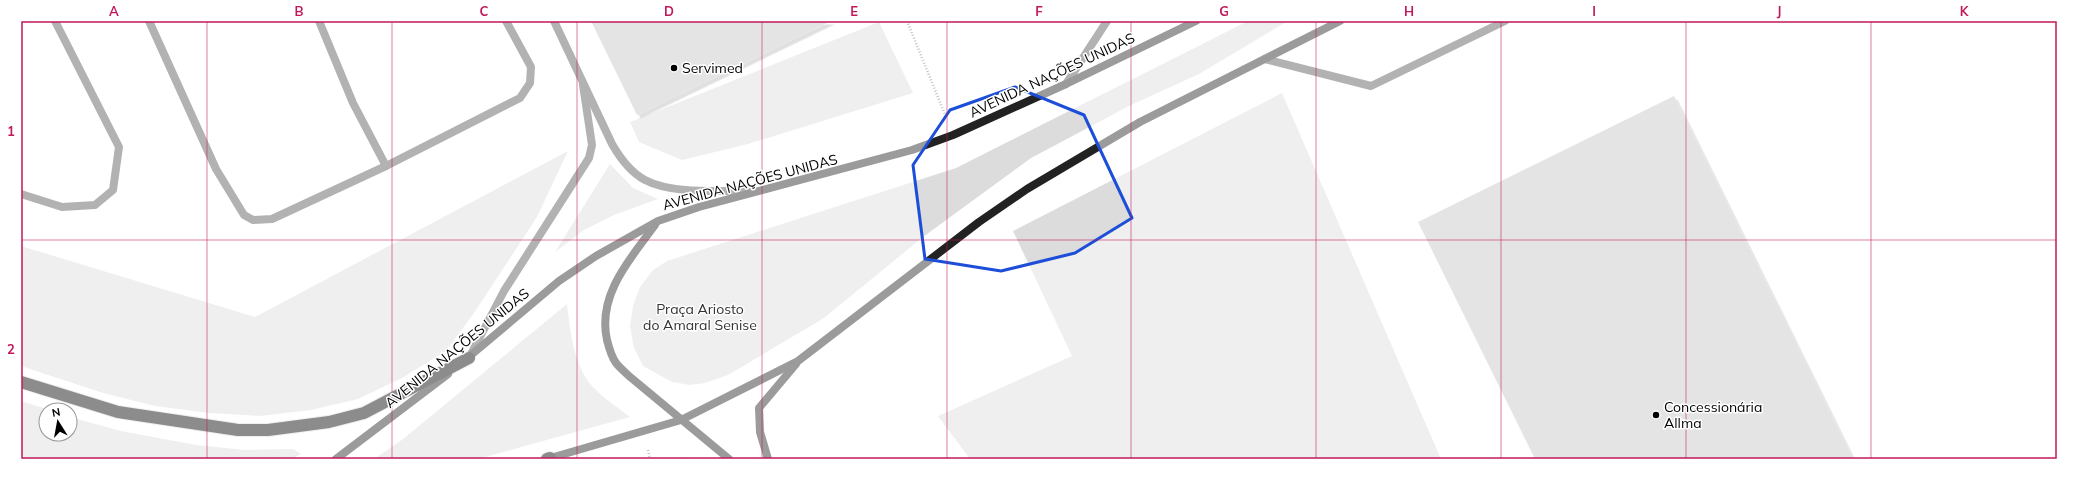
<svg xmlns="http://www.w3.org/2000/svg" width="2078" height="480" font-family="Mulish,sans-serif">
<defs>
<filter id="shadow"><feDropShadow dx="3.5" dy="3.5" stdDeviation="0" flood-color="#0004"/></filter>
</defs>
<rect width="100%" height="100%" fill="#fff"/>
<g fill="#dcdcdc">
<polygon points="1248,21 1288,21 1199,74 1129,106 1031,158 923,237 824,318 728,375 705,383 690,385 672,382 643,366 634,348 630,326 633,306 640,287 653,270 667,261 956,168"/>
<polygon points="879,22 913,93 748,144 682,160 639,142 630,122"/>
<polygon points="1282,93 1441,459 970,459 938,416 1072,356 1013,231"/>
<polygon points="568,151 537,217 474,313 446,351 402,378 358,399 311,410 260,416 209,413 155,406 103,393 21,366 21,246 255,317"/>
<polygon points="610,164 633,188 658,199 614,215 584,230 555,252"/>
<path d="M567,304c3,27 7,66 29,86 10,10 23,18 34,27l-152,42h-104l29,-20z"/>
<polygon points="21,401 50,410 46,410 46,434 70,434 70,417 121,431 196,445 245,450 293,449 301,454 291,459 21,459"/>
</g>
<g fill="#c4c4c4" filter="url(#shadow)">
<polygon points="591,21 831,21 637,115"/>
<polygon points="1674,96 1853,459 1535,459 1418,222"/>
</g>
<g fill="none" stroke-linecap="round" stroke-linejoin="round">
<g stroke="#dbdbdb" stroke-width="14">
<g id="highway">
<polyline points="21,382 118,412 238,430 268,430 329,422 364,413 469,358"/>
<polyline points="547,459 550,458"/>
</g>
</g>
<g stroke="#777" stroke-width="2.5" stroke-dasharray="1 2" stroke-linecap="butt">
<polyline points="907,21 946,117"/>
<polyline points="648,450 650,459"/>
<polyline points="679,459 687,459"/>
</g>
<g stroke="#555" stroke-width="8">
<polyline points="149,21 216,169 244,215 253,220 272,219 386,166 520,98 530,83 531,67 506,21"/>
<polyline points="319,21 353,103 386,166"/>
<polyline points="1265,59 1371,86 1505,21"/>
</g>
<g stroke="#555" stroke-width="8">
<path d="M554,21l58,123c8,14 18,28 33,36 28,15 78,10 110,11"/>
<polyline points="1066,84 1107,21"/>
<polyline points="21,194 62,207 95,205 113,190 119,147 55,21"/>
<polyline points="470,356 504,291 589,158 592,145 583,85"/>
</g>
<g stroke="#222" stroke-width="8">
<path d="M655,225c-25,34 -58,70 -48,115 2,8 4,16 9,23 4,5 9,9 13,13l100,83"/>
<polyline points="465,360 559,281 596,256 658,221 699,207 912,150 953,135 1066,84 1196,21"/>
<polyline points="336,459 448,374"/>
<polyline points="547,459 681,420 798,361 979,222 1027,189 1140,122 1340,21"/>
<polyline points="768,459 760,432 759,408 796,364"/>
</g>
<use href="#highway" stroke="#000" stroke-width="12"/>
</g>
<path d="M0 0H2078V480H0ZM1015,87l69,28 48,103 -57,35 -74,18 -76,-12 -12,-94 37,-55z" fill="#fff" fill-opacity=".55" fill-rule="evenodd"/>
<path fill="none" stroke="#1d4ed8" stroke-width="3" stroke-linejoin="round" d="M1015,87l69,28 48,103 -57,35 -74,18 -76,-12 -12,-94 37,-55z"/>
<path fill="none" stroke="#c2185b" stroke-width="1" stroke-opacity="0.55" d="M207,21v438M392,21v438M577,21v438M762,21v438M947,21v438M1131,21v438M1316,21v438M1501,21v438M1686,21v438M1871,21v438M21,240h2036"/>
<g fill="#000" stroke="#fff" stroke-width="1.5">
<circle cx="674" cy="68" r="4"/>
<circle cx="1656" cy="415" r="4"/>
</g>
<g text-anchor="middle" stroke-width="3" stroke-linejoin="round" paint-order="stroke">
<g font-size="14" fill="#000" stroke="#fff" text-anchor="start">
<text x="682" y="73">Servimed</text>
<text x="1664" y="412">Concessionária<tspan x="1664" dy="16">Allma</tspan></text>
</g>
<g font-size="14" fill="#000" stroke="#fff">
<text transform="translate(1052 75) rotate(-25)" y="5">AVENIDA NAÇÕES UNIDAS</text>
<text transform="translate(750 182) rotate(-15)" y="5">AVENIDA NAÇÕES UNIDAS</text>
<text transform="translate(457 348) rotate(-39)" y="5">AVENIDA NAÇÕES UNIDAS</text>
</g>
<g font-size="14" fill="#333" stroke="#fff">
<text x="700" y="314">Praça Ariosto<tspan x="700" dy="16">do Amaral Senise</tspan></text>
</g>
</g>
<rect width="2078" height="480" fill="none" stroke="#ffffff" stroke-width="44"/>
<g transform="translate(58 422) rotate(349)"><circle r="19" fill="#ffffff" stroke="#999999"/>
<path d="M0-3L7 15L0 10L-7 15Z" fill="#000000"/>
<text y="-6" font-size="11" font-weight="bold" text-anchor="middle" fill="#000000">N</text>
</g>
<rect x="22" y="22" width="2034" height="436" fill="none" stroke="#c2185b" stroke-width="1.5"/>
<g font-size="13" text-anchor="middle" font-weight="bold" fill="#c2185b">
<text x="114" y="16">A</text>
<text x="299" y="16">B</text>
<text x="484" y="16">C</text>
<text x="669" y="16">D</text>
<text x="854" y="16">E</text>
<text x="1039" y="16">F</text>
<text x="1224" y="16">G</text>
<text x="1409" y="16">H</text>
<text x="1594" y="16">I</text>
<text x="1779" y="16">J</text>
<text x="1964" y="16">K</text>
<text x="11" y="136">1</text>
<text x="11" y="354">2</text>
</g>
</svg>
